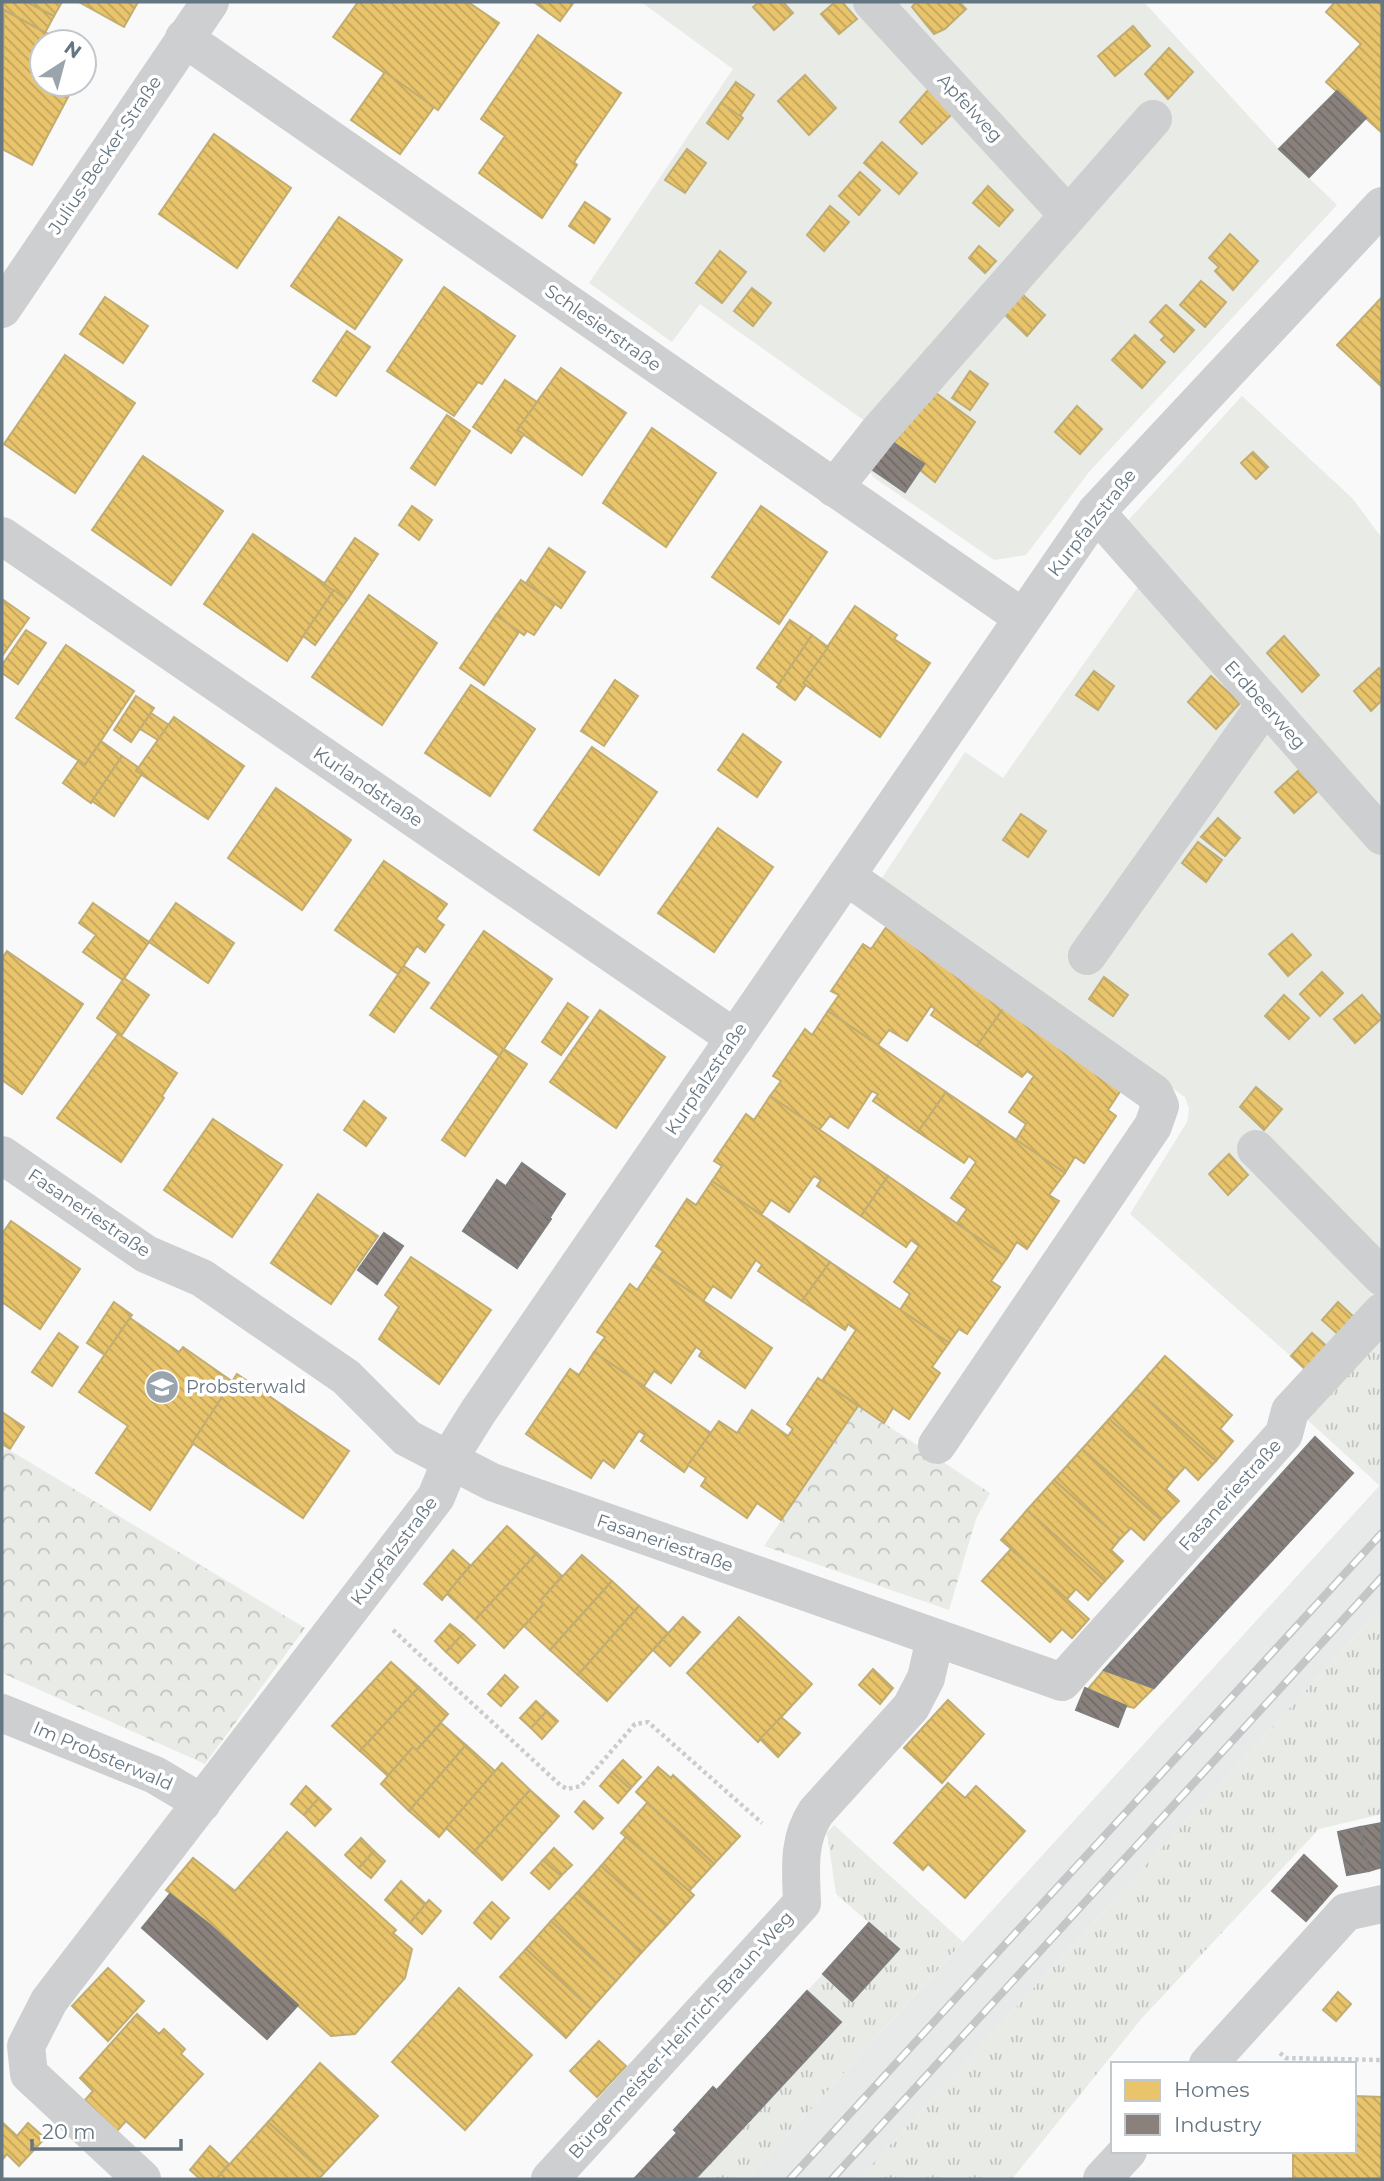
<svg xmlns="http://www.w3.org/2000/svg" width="1384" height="2181" font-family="Montserrat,sans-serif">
<defs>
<pattern id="grass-tufts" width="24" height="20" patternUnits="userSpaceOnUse" patternTransform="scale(1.75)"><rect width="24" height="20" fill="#e8ebe6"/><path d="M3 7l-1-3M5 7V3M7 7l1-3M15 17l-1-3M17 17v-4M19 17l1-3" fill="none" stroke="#c0c3c0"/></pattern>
<pattern id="park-crowns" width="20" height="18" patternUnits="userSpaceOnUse" patternTransform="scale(1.75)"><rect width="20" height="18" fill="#e8ebe6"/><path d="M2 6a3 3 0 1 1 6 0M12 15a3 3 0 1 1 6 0" fill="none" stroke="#c0c3c0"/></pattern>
<pattern id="homes-back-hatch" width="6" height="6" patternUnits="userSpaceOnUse" patternTransform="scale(1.75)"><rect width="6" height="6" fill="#e9c46a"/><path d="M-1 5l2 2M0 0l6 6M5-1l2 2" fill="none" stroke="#c0a45d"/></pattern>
<pattern id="industry-back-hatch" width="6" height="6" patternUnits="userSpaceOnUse" patternTransform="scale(1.75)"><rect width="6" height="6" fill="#8a817c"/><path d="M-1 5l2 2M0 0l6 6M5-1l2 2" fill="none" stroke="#6f6a67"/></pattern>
</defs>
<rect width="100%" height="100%" fill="#f9f9f9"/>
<polygon fill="#e8e9e9" points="1382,1483 1382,1607 859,2179 747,2179"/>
<g fill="url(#grass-tufts)">
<polygon points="1382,1329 1382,1483 1380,1486 1302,1415"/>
<polygon points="1382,1607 1382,1814 1319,1829 1142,2018 1012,2179 859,2179"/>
<polygon points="834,1825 963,1942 747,2179 695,2179 840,2023 807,1991 823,1974 852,2001 899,1949 836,1894 827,1833"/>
</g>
<g fill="url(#park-crowns)">
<polygon points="858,1406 990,1493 976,1519 949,1610 764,1546"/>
<polygon points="6,1448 305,1628 205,1764 2,1673 2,1458"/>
</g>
<g fill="#e8ebe6">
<polygon points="641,2 1144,2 1279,149 1337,205 1089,472 1026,555 994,560 873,477 867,466 886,436 700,304 672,342 589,283 733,69"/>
<polygon points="1242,396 1352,498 1382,538 1382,1329 1311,1374 1130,1214 1187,1122 1189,1109 1185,1097 884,887 880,881 965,752 1003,778 1148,573 1124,525"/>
</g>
<g fill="url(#homes-back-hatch)" stroke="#c1ad72" stroke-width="2">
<polygon points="2,2 27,2 54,16 45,33 4,10 2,14"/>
<polygon points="27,2 62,2 54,16"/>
<polygon points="79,2 138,2 124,27"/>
<polygon points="358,2 468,2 499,23 438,110 333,37"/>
<polygon points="534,2 574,2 560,21"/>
<polygon points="759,2 783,2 793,13 774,30 753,7"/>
<polygon points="835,2 842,2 857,19 839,34 821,14"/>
<polygon points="916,2 959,2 966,9 945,29 934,34 912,7"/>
<polygon points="1335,2 1382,2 1381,132 1326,82 1361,44 1326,12"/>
<polygon points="4,10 63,42 42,42 42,84 75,84 32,165 2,149"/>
<polygon points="1133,26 1150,46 1115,76 1098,56"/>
<polygon points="538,35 621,93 574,162 577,165 542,218 479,173 505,136 481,119"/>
<polygon points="1169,48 1193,72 1168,99 1145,74"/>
<polygon points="385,72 434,107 400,154 351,120"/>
<polygon points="805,75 836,108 809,135 778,101"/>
<polygon points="736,82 754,95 740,116 721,103"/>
<polygon points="928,90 953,113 922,144 900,122"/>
<polygon points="721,103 743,118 728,139 707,123"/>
<polygon points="214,134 291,188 237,268 159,214"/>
<polygon points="882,142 917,173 899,194 864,163"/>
<polygon points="687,149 706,163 685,193 665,180"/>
<polygon points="860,172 880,190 859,215 839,196"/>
<polygon points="988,186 1013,210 999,226 973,203"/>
<polygon points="585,202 610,219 594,243 569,226"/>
<polygon points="830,206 849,222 824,251 807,235"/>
<polygon points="339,217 402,260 355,329 291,286"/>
<polygon points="1230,234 1258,261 1233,290 1215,271 1219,267 1209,258"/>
<polygon points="979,246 996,261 985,273 969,258"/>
<polygon points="720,251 746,272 722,303 696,283"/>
<polygon points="1201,281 1226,302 1205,327 1180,305"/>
<polygon points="444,287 515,336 482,384 478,382 454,416 387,371"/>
<polygon points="752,288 771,303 753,326 734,311"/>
<polygon points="1021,293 1045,315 1027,336 1003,313"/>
<polygon points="105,297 148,326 123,363 80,334"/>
<polygon points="1382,297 1382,387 1337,345"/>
<polygon points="1166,305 1194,330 1174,352 1161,340 1165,336 1150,322"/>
<polygon points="347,331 370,347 336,396 313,381"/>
<polygon points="1135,335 1165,362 1142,388 1112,360"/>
<polygon points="65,355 135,403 75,493 4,444"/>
<polygon points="561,368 626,413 582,475 517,430"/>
<polygon points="970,371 988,384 970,410 952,398"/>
<polygon points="505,380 537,402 517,430 524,434 511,453 473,427"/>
<polygon points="932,390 975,422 935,482 920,470 924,464 894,443"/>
<polygon points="1077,406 1102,429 1080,454 1055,432"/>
<polygon points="447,415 470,431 435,485 411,468"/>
<polygon points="652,428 716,473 666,547 603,503"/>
<polygon points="1253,452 1268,467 1256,479 1241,463"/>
<polygon points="143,456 223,511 171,585 92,530"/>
<polygon points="412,506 432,520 419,540 399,525"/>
<polygon points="761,506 827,552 779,624 712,577"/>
<polygon points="253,534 334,590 287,661 204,604"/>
<polygon points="355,538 378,554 347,600 324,584"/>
<polygon points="549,548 585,572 561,608 526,583"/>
<polygon points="521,580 555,604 534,635 527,631 524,635 496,615"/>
<polygon points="334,590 347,600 315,645 303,636"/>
<polygon points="369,595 437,643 382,725 312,677"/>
<polygon points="2,599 29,618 2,656"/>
<polygon points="855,606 897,635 894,639 930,663 880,737 803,683"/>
<polygon points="496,615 519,632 484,685 460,668"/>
<polygon points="790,620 812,635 779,684 757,668"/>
<polygon points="26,630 46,643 18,684 2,673 2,665"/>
<polygon points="812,635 828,647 803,683 806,685 795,700 777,687"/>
<polygon points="1284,636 1319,675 1302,692 1267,653"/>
<polygon points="66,645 134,691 85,765 16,718"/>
<polygon points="1379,668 1382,672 1382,700 1371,711 1354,691"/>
<polygon points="1094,671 1114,686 1098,710 1076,695"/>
<polygon points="1211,676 1240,703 1216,729 1188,702"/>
<polygon points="615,680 638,696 604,746 581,731"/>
<polygon points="471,685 535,729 490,796 425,753"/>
<polygon points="136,696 154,708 131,742 114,730"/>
<polygon points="151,713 169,725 158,740 140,729"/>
<polygon points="174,717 244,766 208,819 136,771"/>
<polygon points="743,734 781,762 757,797 718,770"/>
<polygon points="101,741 122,756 91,803 63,783 79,760 85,765"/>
<polygon points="592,747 657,792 599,875 534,830"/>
<polygon points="122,756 138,767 136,771 142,774 114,816 92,801"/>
<polygon points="1300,769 1318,791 1294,813 1275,792"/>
<polygon points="276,788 351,840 302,910 228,858"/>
<polygon points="1021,814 1046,831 1028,857 1003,840"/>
<polygon points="1218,818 1240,838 1225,856 1201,837"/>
<polygon points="718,828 773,867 714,952 658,913"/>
<polygon points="1198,842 1222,860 1206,882 1182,863"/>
<polygon points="384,861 447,904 436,919 444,925 425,952 417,946 398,974 335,930"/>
<polygon points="93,903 149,942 123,980 83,952 96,935 79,923"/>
<polygon points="176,903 234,943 208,983 149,942"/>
<polygon points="887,926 1005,1006 977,1046 931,1015 935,1009 931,1006 907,1041 889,1030 878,1045 828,1011 839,995 831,991 863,944 871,949"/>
<polygon points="484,931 552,979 499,1056 431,1008"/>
<polygon points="1292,934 1311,955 1288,976 1269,954"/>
<polygon points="7,951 83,1004 22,1094 2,1080 2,959"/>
<polygon points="404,966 429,983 394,1032 370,1015"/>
<polygon points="1322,972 1343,993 1320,1016 1300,994"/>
<polygon points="1104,977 1128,995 1113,1016 1089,999"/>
<polygon points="124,978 149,995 121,1036 97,1018"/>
<polygon points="1284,995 1309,1018 1289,1039 1265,1016"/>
<polygon points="1362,995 1382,1018 1355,1043 1334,1019"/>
<polygon points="568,1003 588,1017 561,1055 542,1042"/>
<polygon points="1005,1006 1123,1087 1108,1110 1116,1116 1084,1163 1075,1157 1065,1173 1016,1140 1026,1124 1009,1112 1034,1076 1027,1071 1022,1077 977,1046"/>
<polygon points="600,1010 665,1057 616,1128 550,1082"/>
<polygon points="828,1011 946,1092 918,1132 873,1101 878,1094 872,1091 848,1128 830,1116 819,1130 770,1096 781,1081 773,1076 805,1029 812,1035"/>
<polygon points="118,1034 177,1073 162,1096 164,1098 121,1162 57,1118"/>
<polygon points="504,1049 527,1064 465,1156 442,1140"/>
<polygon points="1256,1087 1282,1109 1264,1130 1240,1107"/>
<polygon points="946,1092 1065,1173 1049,1195 1059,1201 1027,1249 1017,1242 1007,1258 957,1223 967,1209 951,1198 976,1162 969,1156 964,1163 918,1132"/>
<polygon points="770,1096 888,1176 861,1216 817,1186 821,1180 814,1176 789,1212 771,1200 761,1215 712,1181 722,1166 714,1161 746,1114 754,1120"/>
<polygon points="364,1101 386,1118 366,1146 344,1130"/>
<polygon points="213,1119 282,1165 232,1237 164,1190"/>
<polygon points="1229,1154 1248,1175 1228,1195 1209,1174"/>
<polygon points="888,1176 1007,1258 991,1281 1000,1287 967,1334 959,1329 949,1343 900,1310 910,1294 894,1282 919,1246 911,1240 906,1247 861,1216"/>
<polygon points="712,1181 830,1262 802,1301 758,1271 762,1265 756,1260 731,1298 713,1286 703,1301 653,1266 663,1251 656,1246 687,1199 696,1205"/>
<polygon points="318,1194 378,1236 331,1304 271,1263"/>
<polygon points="11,1221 80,1269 40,1329 2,1302 2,1234"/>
<polygon points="411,1257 491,1310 439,1384 379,1339 399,1307 385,1295"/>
<polygon points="830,1262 949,1343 932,1367 940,1373 909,1419 893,1408 884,1423 822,1381 856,1330 848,1324 845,1330 802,1301"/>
<polygon points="653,1266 772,1348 745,1388 699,1356 702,1351 696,1347 671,1383 654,1371 644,1386 594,1352 605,1337 597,1332 630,1284 637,1290"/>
<polygon points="114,1302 132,1315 105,1355 87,1343"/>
<polygon points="1338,1302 1355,1318 1340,1336 1322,1320"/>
<polygon points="130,1318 179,1352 183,1347 233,1382 150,1510 96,1473 128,1426 79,1392"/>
<polygon points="59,1333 78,1347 52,1386 32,1372"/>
<polygon points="1312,1333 1329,1348 1308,1372 1291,1356"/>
<polygon points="594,1352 711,1433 684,1472 641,1441 645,1435 639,1431 614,1468 603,1460 591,1478 526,1434 570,1369 579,1375"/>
<polygon points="1165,1356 1232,1415 1220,1429 1233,1441 1216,1461 1136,1389"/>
<polygon points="237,1374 349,1451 303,1518 192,1443"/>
<polygon points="818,1378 858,1406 781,1520 757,1503 747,1518 701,1486 706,1478 688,1465 719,1421 737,1433 752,1410 788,1436 793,1429 787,1424"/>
<polygon points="1136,1389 1216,1461 1198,1480 1185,1467 1175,1478 1109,1419"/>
<polygon points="2,1412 24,1427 10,1449 2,1444"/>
<polygon points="1109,1419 1175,1478 1166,1489 1179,1501 1161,1520 1082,1449"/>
<polygon points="1082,1449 1161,1520 1144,1540 1131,1528 1120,1539 1054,1480"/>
<polygon points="1054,1480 1120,1539 1111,1550 1123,1561 1105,1581 1027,1510"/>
<polygon points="1027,1510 1105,1581 1088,1600 1076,1589 1067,1599 1001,1540"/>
<polygon points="507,1526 537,1553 475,1620 446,1593"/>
<polygon points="1011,1549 1089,1619 1072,1638 1062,1629 1050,1642 982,1581"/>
<polygon points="453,1550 470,1565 442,1600 424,1584"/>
<polygon points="537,1553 562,1576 540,1601 544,1604 504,1648 475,1620"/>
<polygon points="582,1555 612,1581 550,1650 524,1626 544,1604 540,1601"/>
<polygon points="612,1581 639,1606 578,1675 550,1650"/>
<polygon points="639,1606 668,1633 607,1701 578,1675"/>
<polygon points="683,1617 700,1632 670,1666 653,1650"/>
<polygon points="739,1617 812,1684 758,1742 687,1673"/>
<polygon points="450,1624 463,1634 446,1652 435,1641"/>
<polygon points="463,1634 475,1645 458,1663 446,1652"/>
<polygon points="391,1662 419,1687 360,1751 332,1726"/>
<polygon points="873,1669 893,1688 880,1704 859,1685"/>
<polygon points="1104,1670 1154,1688 1134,1708 1126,1706 1088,1689"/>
<polygon points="505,1675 518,1687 501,1706 488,1694"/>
<polygon points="419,1687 448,1714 417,1750 413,1747 388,1776 360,1751"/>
<polygon points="948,1700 984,1734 942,1783 904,1748"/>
<polygon points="536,1701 547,1711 531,1728 520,1718"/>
<polygon points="547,1711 558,1721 542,1739 531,1728"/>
<polygon points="781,1717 800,1733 778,1757 760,1739"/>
<polygon points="441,1723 466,1745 409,1811 381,1784 413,1747 417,1750"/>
<polygon points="466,1745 495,1771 439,1837 409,1811"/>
<polygon points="623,1760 641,1777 630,1789 612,1772"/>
<polygon points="502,1763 530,1790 473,1853 446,1828"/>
<polygon points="658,1767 671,1778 673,1775 740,1836 714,1864 636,1792"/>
<polygon points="612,1772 630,1789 618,1803 600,1786"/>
<polygon points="948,1783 965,1798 976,1786 1025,1831 965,1898 928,1864 923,1870 894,1843"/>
<polygon points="306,1786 319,1798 304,1815 291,1804"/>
<polygon points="530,1790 559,1816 502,1880 473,1853"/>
<polygon points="319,1798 331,1809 315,1826 304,1815"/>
<polygon points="584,1801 603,1818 593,1829 575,1812"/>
<polygon points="647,1803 714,1864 689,1891 621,1833"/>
<polygon points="287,1832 396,1930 393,1933 412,1949 405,1978 355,2034 331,2036 210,1925 166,1890 193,1858 235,1891"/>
<polygon points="626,1837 694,1895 667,1925 601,1866"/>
<polygon points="361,1838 374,1851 359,1868 345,1855"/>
<polygon points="554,1848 572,1865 561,1876 543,1860"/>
<polygon points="374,1851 385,1861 371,1878 359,1868"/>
<polygon points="543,1860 561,1876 549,1889 531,1873"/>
<polygon points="601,1866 667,1925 642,1952 577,1893"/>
<polygon points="401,1881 426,1904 410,1923 385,1900"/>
<polygon points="577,1893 642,1952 616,1981 551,1921"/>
<polygon points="429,1900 441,1911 422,1934 410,1923"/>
<polygon points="492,1902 509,1918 500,1928 483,1912"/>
<polygon points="483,1912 500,1928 491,1939 474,1923"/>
<polygon points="551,1921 616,1981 591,2009 526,1949"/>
<polygon points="526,1949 591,2009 566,2038 500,1977"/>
<polygon points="108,1968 144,2001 108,2041 72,2006"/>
<polygon points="459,1988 532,2055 465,2130 392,2062"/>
<polygon points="1338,1992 1351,2004 1336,2021 1323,2010"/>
<polygon points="137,2014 159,2034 164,2029 185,2049 181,2054 203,2074 145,2138 126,2121 117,2131 85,2100 93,2091 80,2078"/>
<polygon points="599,2041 626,2066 597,2097 570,2071"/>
<polygon points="320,2063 378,2116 324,2173 268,2122"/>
<polygon points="1354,2096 1382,2097 1382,2179 1293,2179 1293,2151 1354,2151"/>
<polygon points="2,2122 17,2136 28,2123 45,2138 19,2166 7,2154 2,2160"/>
<polygon points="268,2122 324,2173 319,2179 216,2179"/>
<polygon points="210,2146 229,2164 216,2179 200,2179 190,2170"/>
</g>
<g fill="url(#industry-back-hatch)" stroke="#7f7e7e" stroke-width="2">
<polygon points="1337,91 1366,118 1309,177 1279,149"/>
<polygon points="894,443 924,464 905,492 867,466"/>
<polygon points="522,1163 565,1194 550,1217 506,1186"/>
<polygon points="497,1180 551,1219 517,1268 463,1231"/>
<polygon points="384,1233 403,1246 377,1284 358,1270"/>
<polygon points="1315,1437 1353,1473 1154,1688 1104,1670"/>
<polygon points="1085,1688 1126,1706 1118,1727 1076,1710"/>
<polygon points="1382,1823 1382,1867 1369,1871 1360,1827"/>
<polygon points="1360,1827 1369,1871 1347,1875 1338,1832"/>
<polygon points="1304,1855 1337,1886 1322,1903 1288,1873"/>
<polygon points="1288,1873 1322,1903 1306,1921 1272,1891"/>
<polygon points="170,1894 210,1925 298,2005 267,2039 142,1928"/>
<polygon points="869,1923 899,1949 852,2001 823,1974"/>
<polygon points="807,1991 841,2022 750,2120 717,2090"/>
<polygon points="713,2087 750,2120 710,2163 674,2130"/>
<polygon points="677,2133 710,2163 695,2179 634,2179"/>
</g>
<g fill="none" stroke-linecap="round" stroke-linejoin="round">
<g stroke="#cbcccd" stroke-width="4.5" stroke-dasharray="3.5 3.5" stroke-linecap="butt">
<polyline points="393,1630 560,1785 567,1789 581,1786 635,1724 648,1722 762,1823"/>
<polyline points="1280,2053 1286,2058 1382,2060"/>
</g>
<g stroke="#cecfd0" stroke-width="38">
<polyline points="872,2 1068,215"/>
<polyline points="184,38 1022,617"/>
<polyline points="2,309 210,2"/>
<polyline points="834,488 879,431 1153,119"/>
<polyline points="1096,512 1382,836"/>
<polyline points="2,536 735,1038"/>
<polyline points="846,876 1154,1093 1160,1106 1153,1126 937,1445"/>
<polyline points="1087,956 1265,705"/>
<polyline points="1256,1149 1382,1277"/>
<polyline points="2,1155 146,1254 202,1278 346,1377 407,1438 492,1482 1062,1682 1284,1434 1290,1411 1382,1312"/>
<polyline points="2,1713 155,1775 202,1803"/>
<polyline points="1208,2064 1346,1912 1382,1904"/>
<polyline points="142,2179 29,2074 26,2046 49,2001 436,1497 458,1444 478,1412 1096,512 1382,206"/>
<path d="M550,2179l252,-276c-1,-33 -5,-62 14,-91l95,-105 15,-29 9,-39"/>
<polyline points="1102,2179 1128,2151"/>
</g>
<g stroke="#c3c5c6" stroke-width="8">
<g id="rail">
<polyline points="790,2179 1382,1533"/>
<polyline points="832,2179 1382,1577"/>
</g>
</g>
<use href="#rail" stroke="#fff" stroke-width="5" stroke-dasharray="16" stroke-linecap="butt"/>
</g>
<defs>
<g id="school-disc" transform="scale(1.75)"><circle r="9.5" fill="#99a4ac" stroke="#fff"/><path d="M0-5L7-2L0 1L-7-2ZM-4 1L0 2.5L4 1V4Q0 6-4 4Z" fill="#fff"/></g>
</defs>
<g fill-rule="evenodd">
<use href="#school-disc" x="162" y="1387"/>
</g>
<g text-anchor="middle" stroke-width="7" stroke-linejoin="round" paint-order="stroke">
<g font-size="18" fill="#657683" stroke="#fff">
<text transform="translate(970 108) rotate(47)" y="6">Apfelweg</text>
<text transform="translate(105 155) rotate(-56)" y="6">Julius-Becker-Straße</text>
<text transform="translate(603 328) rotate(35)" y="6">Schlesierstraße</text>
<text transform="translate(1092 523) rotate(-52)" y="6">Kurpfalzstraße</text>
<text transform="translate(1265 705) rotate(48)" y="6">Erdbeerweg</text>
<text transform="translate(368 787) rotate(34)" y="6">Kurlandstraße</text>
<text transform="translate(706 1079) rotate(-56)" y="6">Kurpfalzstraße</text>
<text transform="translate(89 1213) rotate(34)" y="6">Fasaneriestraße</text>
<text transform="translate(1230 1495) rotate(-48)" y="6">Fasaneriestraße</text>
<text transform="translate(665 1543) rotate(19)" y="6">Fasaneriestraße</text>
<text transform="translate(394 1551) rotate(-53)" y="6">Kurpfalzstraße</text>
<text transform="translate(103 1756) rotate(23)" y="6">Im Probsterwald</text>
<text transform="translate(681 2035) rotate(-48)" y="6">Bürgermeister-Heinrich-Braun-Weg</text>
</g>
<g font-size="18" fill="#657683" stroke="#fff" text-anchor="start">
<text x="186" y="1393">Probsterwald</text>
</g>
</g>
<rect width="1384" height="2181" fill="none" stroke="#657683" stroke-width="7"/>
<rect x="1111" y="2062" width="245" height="91" fill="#ffffff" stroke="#c1c8cd" stroke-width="2"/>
<rect x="1125" y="2080" width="35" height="21" fill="#e9c46a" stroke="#c1c8cd" stroke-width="2"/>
<text x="1174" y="2097" font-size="21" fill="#657683">Homes</text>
<rect x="1125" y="2114" width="35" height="21" fill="#8a817c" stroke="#c1c8cd" stroke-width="2"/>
<text x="1174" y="2132" font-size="21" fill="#657683">Industry</text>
<g transform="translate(63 63) rotate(36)"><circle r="33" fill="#ffffff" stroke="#c1c8cd" stroke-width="2"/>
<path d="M0-5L12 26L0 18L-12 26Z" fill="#99a4ac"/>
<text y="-10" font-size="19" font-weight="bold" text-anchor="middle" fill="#657683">N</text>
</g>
<path d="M32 2139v10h149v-10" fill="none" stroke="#657683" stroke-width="3.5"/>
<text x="42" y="2139" font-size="21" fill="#657683" stroke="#ffffff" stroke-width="5" paint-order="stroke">20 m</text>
</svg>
